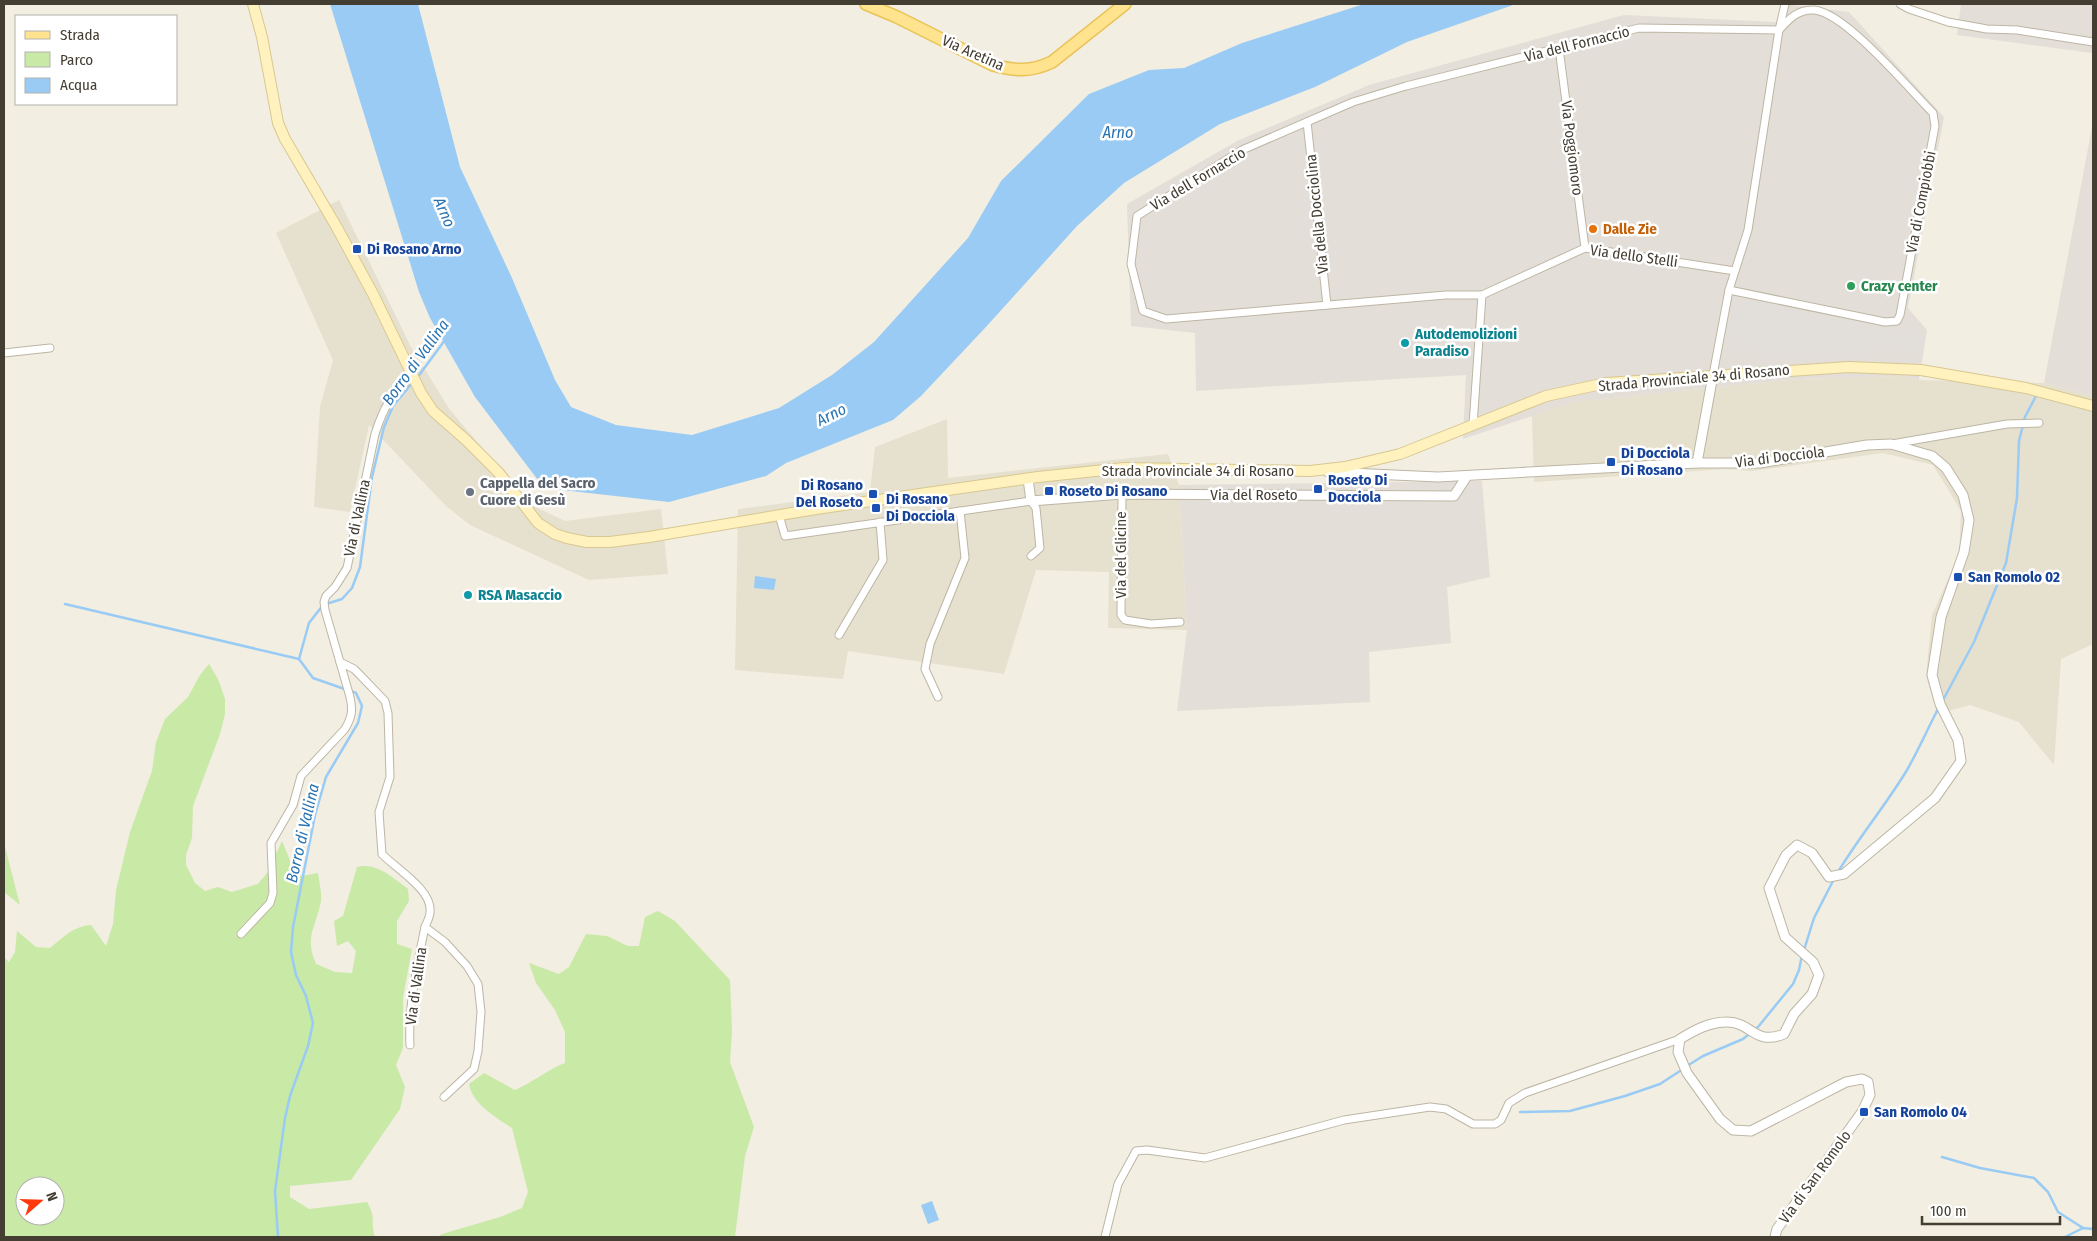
<svg xmlns="http://www.w3.org/2000/svg" width="2097" height="1241" font-family="'Fira Sans Condensed',sans-serif">
<rect width="100%" height="100%" fill="#f2eee2"/>
<g fill="#e6e0cf">
<polygon points="339,200 411,347 450,410 531,505 565,521 661,509 668,574 589,580 470,525 446,506 369,425 350,512 314,507 320,407 333,360 276,233"/>
<polygon points="1901,376 1919,380 2044,383 2093,396 2093,644 2061,659 2054,765 2019,722 1970,705 1937,714 1926,675 1932,615 1959,555 1961,511 1933,465 1883,453 1752,471 1726,469 1534,482 1532,416 1574,402 1798,379"/>
<polygon points="947,419 948,478 1168,454 1179,485 1187,630 1108,628 1109,572 1036,570 1004,674 848,651 843,679 735,670 738,509 870,492 875,447"/>
</g>
<g fill="#e3ded7">
<polygon points="1783,4 1849,12 1944,117 1908,308 1927,330 1919,380 1901,376 1798,379 1574,402 1463,439 1466,375 1196,391 1195,333 1131,326 1127,204 1239,140 1369,85 1624,15 1776,22"/>
<polygon points="1961,4 2093,4 2093,53 1957,35"/>
<polygon points="2093,122 2093,396 2044,383"/>
<polygon points="1482,481 1490,577 1447,587 1451,643 1369,652 1370,702 1177,711 1187,630 1179,485"/>
</g>
<g fill="#c9e9a7" fill-rule="evenodd">
<path d="M209,664l9,15 7,20v15l-5,20 -27,72 -1,32 -6,17v10l9,18 10,8 13,-4 14,5 26,-8 9,-11 15,-32 15,36 21,-4c1,9 4,20 3,28 -5,27 -17,35 -5,63l19,8 17,1 4,-22 -8,-10 -11,5 -3,-25 9,-5 14,-49c20,-5 36,11 51,22l1,12 -12,20v23l15,5 -9,49v50l-7,17 9,22 -5,22 -49,71 -61,6v11l19,12 58,-7c10,17 3,19 8,35h-371v-280l5,5 6,-10 2,-21 19,16 14,1c13,-11 24,-22 41,-23l15,21 7,-22 3,-34 14,-58 22,-61 4,-29 9,-23 23,-22 12,-22zM25,1186h30v30h-30z"/>
<polygon points="4,843 20,905 4,892"/>
<path d="M658,911l17,10 55,59 2,51 -2,31 24,65 -9,29 -10,81h-298l5,-3 58,-17 22,-9 6,-16 -16,-64c-15,-10 -40,-24 -43,-44l15,-11 31,17c18,-8 32,-20 50,-27v-31l-10,-22 -19,-27 -7,-20 30,11 10,-7 17,-33 21,2 21,10h11l6,-29z"/>
</g>
<polygon fill="#e2dfdb" points="1749,300 1925,337 1922,354 1881,348 1874,353 1802,359 1747,349 1731,341 1729,326 1736,307"/>
<g fill="#99cbf4">
<polygon points="330,4 418,4 460,167 512,278 555,380 571,407 616,425 692,435 779,408 832,375 874,342 968,238 1001,181 1089,94 1149,70 1184,68 1242,43 1364,4 1516,4 1407,42 1315,87 1220,124 1124,183 1077,226 985,328 921,396 893,420 786,463 766,476 669,502 544,488 475,397 430,318 419,292"/>
<polygon points="755,576 776,579 774,590 754,588"/>
<polygon points="932,1201 939,1220 928,1224 921,1205"/>
</g>
<g fill="none" stroke-linecap="round" stroke-linejoin="round">
<g stroke="#99cbf4" stroke-width="2.5">
<polyline points="417,378 445,340"/>
<polyline points="65,604 299,659"/>
<polyline points="1942,702 1974,642 2006,563 2017,498 2019,441 2025,417 2036,396"/>
<path d="M1838,872c21,-35 48,-67 69,-102 12,-21 21,-42 32,-63"/>
<polyline points="1804,950 1814,918 1834,879"/>
<polyline points="1687,1066 1703,1056 1743,1039 1758,1027 1793,984 1799,970 1802,955"/>
<polyline points="1520,1112 1570,1111 1625,1096 1660,1084 1683,1069"/>
<polyline points="1942,1157 1980,1168 2034,1178 2048,1192 2058,1212 2083,1228"/>
<polyline points="278,1237 275,1191 285,1118 290,1096 308,1046 313,1023 306,996 296,975 291,952 293,927 315,815 326,777 358,723 362,706 356,693 313,678 299,659 309,623 323,605 342,599 352,588 360,567 372,477 384,427 393,406 413,382"/>
<polyline points="2065,1237 2083,1228 2093,1229"/>
</g>
<g stroke="#bdb6a4" stroke-width="9">
<g id="minor">
<polyline points="1900,4 1909,9 1948,22 1987,29 2017,30 2093,42"/>
<polyline points="1559,48 1585,248"/>
<polyline points="1307,122 1327,305"/>
<polyline points="1735,271 1585,248 1482,295 1446,295 1166,319 1143,311 1131,264 1137,216 1242,150 1353,102 1406,86 1639,28 1779,30"/>
<path d="M1729,290l156,32 12,-1 3,-6 35,-189 -2,-13c-23,-23 -88,-101 -119,-103 -16,-1 -25,9 -35,20"/>
<polyline points="4,353 50,348"/>
<polyline points="1713,375 1729,290 1748,230 1779,30 1785,4"/>
<polyline points="1473,425 1482,295"/>
<polyline points="1892,444 2007,424 2039,423"/>
<polyline points="1122,494 1121,615 1125,620 1151,624 1180,622"/>
<polyline points="779,515 785,536 1031,501 1036,508 1040,548 1031,556"/>
<polyline points="839,635 883,560 880,522"/>
<path d="M340,662l14,7 7,7 24,25 3,12 2,64 -11,35 3,42c13,14 51,36 48,58 0,5 -3,10 -5,15l20,15 22,24 11,18 3,28 -3,39 -4,18 -30,28"/>
<polyline points="938,697 925,669 930,644 965,558 960,511"/>
<path d="M241,934l29,-31 3,-10 -2,-50 22,-38 8,-29 44,-47c7,-12 8,-19 5,-32l-25,-87 -1,-8 2,-6 9,-9 12,-19 28,-134c8,-25 16,-41 37,-57"/>
<path d="M410,1045c-2,-40 7,-79 15,-118"/>
<polyline points="1105,1237 1118,1184 1136,1151 1147,1150 1205,1158 1344,1120 1430,1107 1446,1109 1473,1124 1495,1124 1501,1120 1509,1103 1525,1093 1680,1039"/>
</g>
</g>
<g stroke="#bdb6a4" stroke-width="11">
<g id="tertiary">
<polyline points="1697,463 1713,375"/>
<path d="M1328,472l110,5 259,-14h63l107,-18 24,-1 41,12 14,12 17,27 6,25 -5,32 -23,65 -9,58 8,29 18,36 3,21 -26,37 -91,76 -15,3 -17,-24 -15,-8 -11,10 -17,33 16,49 28,25 6,13 -7,19 -18,20 -10,20c-30,12 -32,-12 -57,-12 -18,0 -32,8 -47,17l-2,13 9,21 33,46 13,11 18,1 95,-49 16,-3 6,3 2,13 -8,17 -85,117 -2,8"/>
<polyline points="1028,479 1031,501 1122,494 1454,496 1467,476"/>
</g>
</g>
<g stroke="#d8c790" stroke-width="12">
<polyline id="secondary" points="253,4 262,37 278,123 285,139 336,226 373,294 421,393 433,411 466,440 499,473 538,523 555,534 567,538 587,542 610,542 649,537 816,509 1038,477 1124,468 1310,471 1345,467 1400,454 1546,396 1606,383 1849,367 1921,370 2026,388 2093,406"/>
</g>
<g stroke="#eac358" stroke-width="14">
<path id="primary" d="M866,4l31,13 96,48c22,6 38,7 59,-3l73,-58"/>
</g>
<use href="#minor" stroke="#fff" stroke-width="7"/>
<use href="#tertiary" stroke="#fff" stroke-width="9"/>
<use href="#secondary" stroke="#fff2bf" stroke-width="10"/>
<use href="#primary" stroke="#ffe38e" stroke-width="11"/>
</g>
<circle fill="#e8710a" stroke="#fff" stroke-width="2" cx="1593" cy="229" r="5"/>
<g fill="#1a4fb4" stroke="#fff" stroke-width="2">
<rect x="352" y="244" width="10" height="10" rx="2.5"/>
<rect x="1606" y="457" width="10" height="10" rx="2.5"/>
<rect x="1313" y="484" width="10" height="10" rx="2.5"/>
<rect x="1044" y="486" width="10" height="10" rx="2.5"/>
<rect x="868" y="489" width="10" height="10" rx="2.5"/>
<rect x="871" y="503" width="10" height="10" rx="2.5"/>
<rect x="1953" y="572" width="10" height="10" rx="2.5"/>
<rect x="1859" y="1107" width="10" height="10" rx="2.5"/>
</g>
<circle fill="#2e9e5b" stroke="#fff" stroke-width="2" cx="1851" cy="286" r="5"/>
<g fill="#0f9aa8" stroke="#fff" stroke-width="2">
<circle cx="1405" cy="343" r="5"/>
<circle cx="468" cy="595" r="5"/>
</g>
<circle fill="#6b7280" stroke="#fff" stroke-width="2" cx="470" cy="492" r="5"/>
<g text-anchor="middle" stroke-width="5" stroke-linejoin="round" paint-order="stroke">
<g font-size="15" fill="#433d32" stroke="#fff">
<text transform="translate(1577 44) rotate(-14)" y="5">Via dell Fornaccio</text>
<text transform="translate(973 53) rotate(24)" y="5">Via Aretina</text>
<text transform="translate(1572 148) rotate(83)" y="5">Via Poggiomoro</text>
<text transform="translate(1198 179) rotate(-31)" y="5">Via dell Fornaccio</text>
<text transform="translate(1921 202) rotate(-79)" y="5">Via di Compiobbi</text>
<text transform="translate(1317 214) rotate(-96)" y="5">Via della Docciolina</text>
<text transform="translate(1634 256) rotate(8)" y="5">Via dello Stelli</text>
<text transform="translate(1694 378) rotate(-5)" y="5">Strada Provinciale 34 di Rosano</text>
<text transform="translate(1780 457) rotate(-7)" y="5">Via di Docciola</text>
<text x="1198" y="476">Strada Provinciale 34 di Rosano</text>
<text x="1254" y="500">Via del Roseto</text>
<text transform="translate(357 518) rotate(-78)" y="5">Via di Vallina</text>
<text transform="translate(1121 555) rotate(-90)" y="5">Via del Glicine</text>
<text transform="translate(416 986) rotate(-82)" y="5">Via di Vallina</text>
<text transform="translate(1815 1177) rotate(-54)" y="5">Via di San Romolo</text>
</g>
<g font-size="15" font-weight="bold" fill="#c56008" stroke="#fff" text-anchor="start">
<text x="1603" y="234">Dalle Zie</text>
</g>
<g font-size="15" font-weight="bold" fill="#164399" stroke="#fff" text-anchor="start">
<text x="367" y="254">Di Rosano Arno</text>
<text x="1621" y="458">Di Docciola<tspan x="1621" dy="17">Di Rosano</tspan></text>
<text x="1328" y="485">Roseto Di<tspan x="1328" dy="17">Docciola</tspan></text>
<text x="863" y="490" text-anchor="end">Di Rosano<tspan x="863" dy="17">Del Roseto</tspan></text>
<text x="1059" y="496">Roseto Di Rosano</text>
<text x="886" y="504">Di Rosano<tspan x="886" dy="17">Di Docciola</tspan></text>
<text x="1968" y="582">San Romolo 02</text>
<text x="1874" y="1117">San Romolo 04</text>
</g>
<g font-size="15" font-weight="bold" fill="#27864d" stroke="#fff" text-anchor="start">
<text x="1861" y="291">Crazy center</text>
</g>
<g font-size="15" font-weight="bold" fill="#0d838f" stroke="#fff" text-anchor="start">
<text x="1415" y="339">Autodemolizioni<tspan x="1415" dy="17">Paradiso</tspan></text>
<text x="478" y="600">RSA Masaccio</text>
</g>
<g font-size="15" font-weight="bold" fill="#5b616d" stroke="#fff" text-anchor="start">
<text x="480" y="488">Cappella del Sacro<tspan x="480" dy="17">Cuore di Gesù</tspan></text>
</g>
<g font-size="16" font-style="italic" fill="#2773b4" stroke="#fff">
<text x="1118" y="138">Arno</text>
<text transform="translate(445 212) rotate(67)" y="6">Arno</text>
<text transform="translate(415 362) rotate(-54)" y="6">Borro di Vallina</text>
<text transform="translate(831 414) rotate(-27)" y="6">Arno</text>
<text transform="translate(302 833) rotate(-77)" y="6">Borro di Vallina</text>
</g>
</g>
<rect width="2097" height="1241" fill="none" stroke="#433d32" stroke-width="10"/>
<rect x="15" y="15" width="162" height="90" fill="#ffffff" stroke="#b4b1ad"/>
<rect x="25" y="31" width="25" height="8" fill="#ffe38e" stroke="#b4b1ad"/>
<text x="60" y="40" font-size="15" fill="#433d32">Strada</text>
<rect x="25" y="52" width="25" height="15" fill="#c9e9a7" stroke="#b4b1ad"/>
<text x="60" y="65" font-size="15" fill="#433d32">Parco</text>
<rect x="25" y="78" width="25" height="15" fill="#99cbf4" stroke="#b4b1ad"/>
<text x="60" y="90" font-size="15" fill="#433d32">Acqua</text>
<g transform="translate(40 1201) rotate(70)"><circle r="24" fill="#ffffff" stroke="#b4b1ad"/>
<path d="M0-4L9 19L0 12L-9 19Z" fill="#ff390c"/>
<text y="-8" font-size="14" font-weight="bold" text-anchor="middle" fill="#433d32">N</text>
</g>
<path d="M1922 1216v8h138v-8" fill="none" stroke="#433d32" stroke-width="2.5"/>
<text x="1930" y="1216" font-size="15" fill="#433d32" stroke="#ffffff" stroke-width="4" paint-order="stroke">100 m</text>
</svg>
